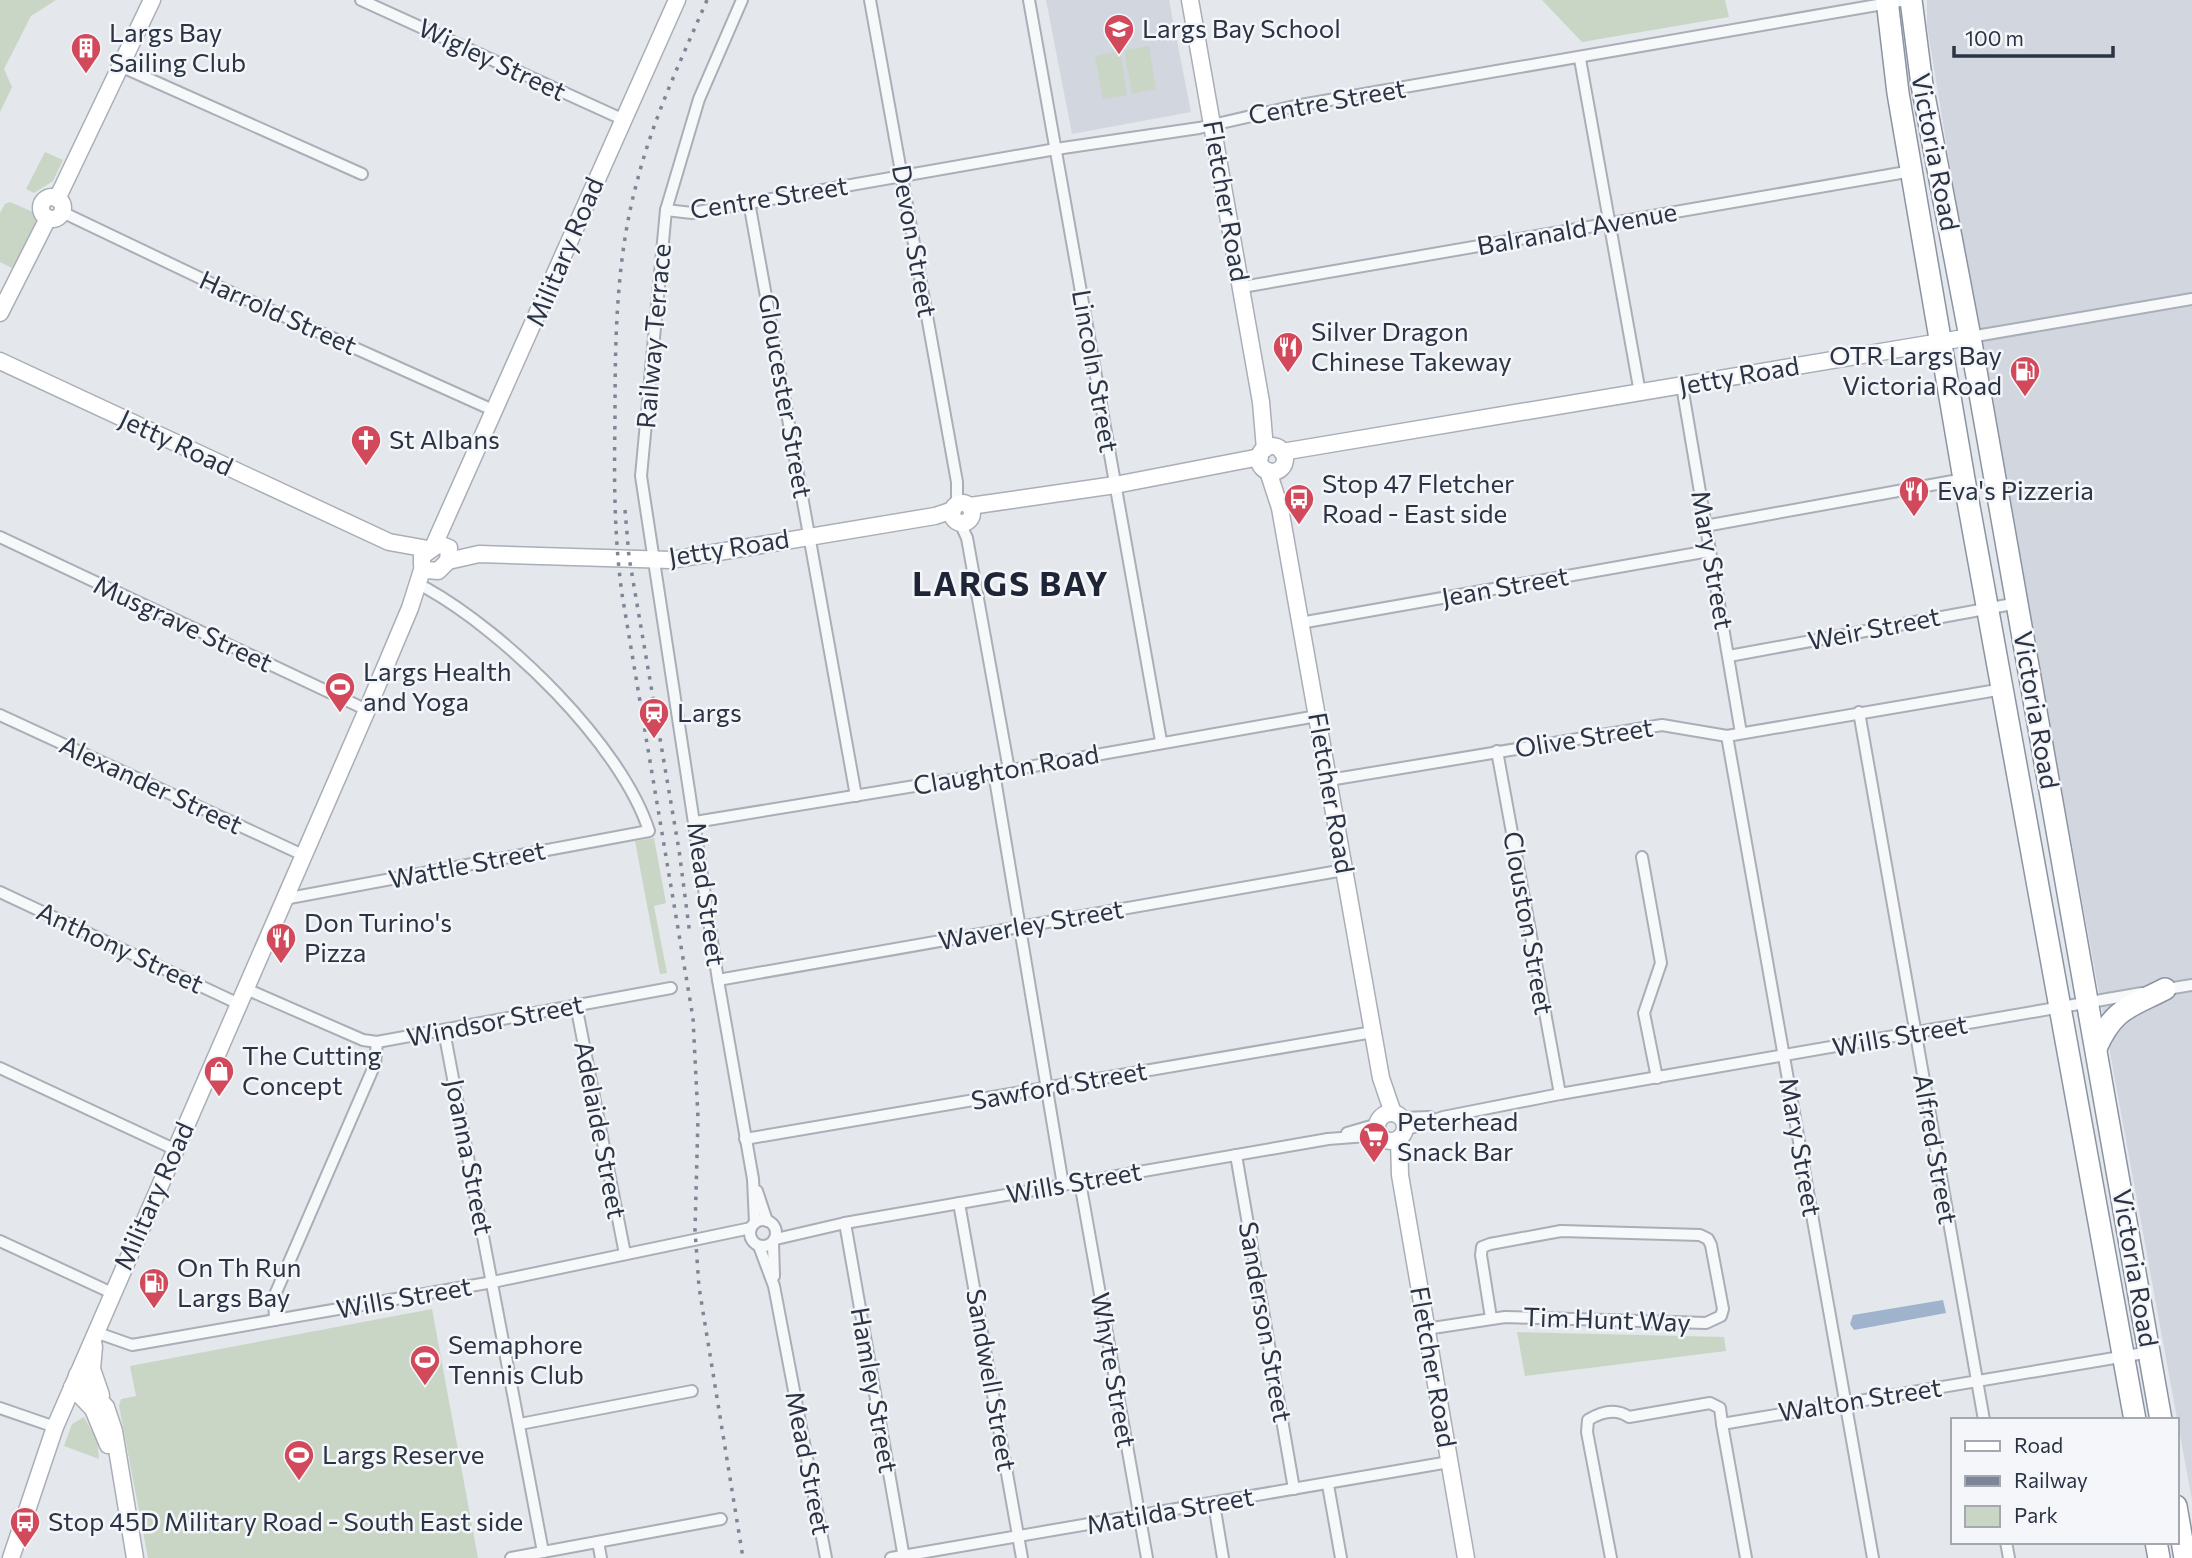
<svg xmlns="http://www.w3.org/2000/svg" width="2192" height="1558" font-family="Commissioner,sans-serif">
<rect width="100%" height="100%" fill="#e4e7ec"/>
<g fill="#d2d6de">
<polygon points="1046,0 1169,0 1191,112 1072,134"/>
<polygon points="1927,0 2192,0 2192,1500 1974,311 1927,26"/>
</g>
<g fill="#c9d6c5">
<polygon points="0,0 56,0 31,16 4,69 12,87 0,112"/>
<polygon points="1542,0 1725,0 1729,17 1582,42"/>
<polygon points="1149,46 1156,89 1132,94 1124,50"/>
<polygon points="1120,51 1127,95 1103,99 1095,56"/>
<polygon points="45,152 63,160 53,181 34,193 26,189"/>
<polygon points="10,202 33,212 36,221 14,269 0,262 0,213 5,204"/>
<polygon points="654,838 666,903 654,906 667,973 660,974 635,841"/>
<polygon points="432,1309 478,1558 148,1558 119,1406 121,1399 136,1396 130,1366"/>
<polygon points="1517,1332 1724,1337 1726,1351 1525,1376"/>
<polygon points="84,1417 97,1440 99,1459 64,1446 72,1424"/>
</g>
<polygon fill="#9fb4cc" points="1943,1300 1946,1313 1854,1330 1850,1324 1853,1315"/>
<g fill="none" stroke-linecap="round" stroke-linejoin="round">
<g stroke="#a9aeb7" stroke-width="14">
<g id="street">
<polyline points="361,0 622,119"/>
<polyline points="742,0 699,99 666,210 641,476 718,980 753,1179 755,1223"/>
<polyline points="870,0 957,482 957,505"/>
<polyline points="1029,0 1161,741"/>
<polyline points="1580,59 1640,393"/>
<polyline points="120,66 362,174"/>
<polyline points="749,202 856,796"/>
<polyline points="666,210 692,213 1056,149 1199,128 1295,106 1906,0"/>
<polyline points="62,212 219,287 495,411"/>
<polyline points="1242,287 1912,171"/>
<polyline points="1970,337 2192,299"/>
<polyline points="1682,386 1741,733"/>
<polyline points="960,523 967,538 1009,770"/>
<polyline points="1705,526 1964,479"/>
<polyline points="0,537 367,710"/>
<polyline points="1300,623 1709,551"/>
<polyline points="1729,656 2018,603"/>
<polyline points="1859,712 1984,1420"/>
<polyline points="0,715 303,855"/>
<polyline points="1727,736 1873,1558"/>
<polyline points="1497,751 1560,1094"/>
<polyline points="994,773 1063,1185"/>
<polyline points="1329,780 1662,725 1727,736 2003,689"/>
<polyline points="695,822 994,773 1317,716"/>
<polyline points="1642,857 1661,963 1644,1013 1657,1078"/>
<polyline points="0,892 239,1004"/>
<path d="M284,899l365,-68c-28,-87 -144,-199 -223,-243"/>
<polyline points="718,980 1344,870"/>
<polyline points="246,989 363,1040 377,1042 671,988"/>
<polyline points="2161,990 2192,985"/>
<polyline points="576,1005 625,1254"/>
<polyline points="444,1031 543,1552"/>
<polyline points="0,1068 174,1149"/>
<polyline points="1401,1118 1430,1117"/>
<polyline points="1405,1130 1443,1117 1560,1094 2142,993"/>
<polyline points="1347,1133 1378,1124"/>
<polyline points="745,1139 1373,1032"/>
<polyline points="1236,1155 1294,1489"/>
<polyline points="1080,1182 1147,1558"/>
<polyline points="757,1191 767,1221"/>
<polyline points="959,1203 1022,1558"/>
<circle cx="763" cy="1233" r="13"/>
<polyline points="845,1223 904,1558"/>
<polyline points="776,1239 845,1223 1328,1139 1380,1135"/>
<polyline points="0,1241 112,1293"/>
<polyline points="773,1243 774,1276"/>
<polyline points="759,1246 774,1286 826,1558"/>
<polyline points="275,1320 274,1297 375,1064 377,1042"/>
<polyline points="1426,1329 1505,1317 1706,1323 1721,1316 1723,1309 1711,1245 1708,1239 1700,1235 1561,1231 1490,1244 1482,1247 1481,1255 1491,1318"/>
<polyline points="95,1332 132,1345 493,1282 751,1228"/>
<polyline points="0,1408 55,1427"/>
<polyline points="520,1424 692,1391"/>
<polyline points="1722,1424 1746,1558"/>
<polyline points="1328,1485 1341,1558"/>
<polyline points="1214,1504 1223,1558"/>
<polyline points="598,1542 601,1558"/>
<polyline points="2006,1542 2009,1558"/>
<polyline points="511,1558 721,1519"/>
<polyline points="891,1558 1449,1462"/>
<path d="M1611,1558l-24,-126 1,-12c13,-8 28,-12 41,-3l81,-14 10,5 2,16 428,-72"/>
</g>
</g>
<g stroke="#a9aeb7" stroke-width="19">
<g id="secondary">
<polyline points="1190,0 1261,402 1265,449"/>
<circle cx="52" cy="208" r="11"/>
<polyline points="57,199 152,0"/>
<polyline points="0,313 48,218"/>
<polyline points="0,361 389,542 428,549"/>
<circle cx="1272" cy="459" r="13"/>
<polyline points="1282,452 1970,337"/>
<polyline points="1268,471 1280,508 1381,1078 1393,1113"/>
<circle cx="962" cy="513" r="10"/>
<polyline points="970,506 1115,485 1260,457"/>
<polygon points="439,544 449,548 448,561 438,571 427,570 422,565 422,556"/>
<polyline points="434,545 677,0"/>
<polyline points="448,561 479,554 671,560 935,516 953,510"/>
<circle cx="1391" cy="1127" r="14"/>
<polyline points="1399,1139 1400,1175 1466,1558"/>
<polyline points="94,1346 92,1369 101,1395"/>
<polyline points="77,1375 106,1407 114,1431 135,1558"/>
<polyline points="72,1387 93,1409 108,1445"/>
<polyline points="11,1558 55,1427 367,710 410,608 423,567"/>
</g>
</g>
<g stroke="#8b94a3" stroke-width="24">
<g id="highway">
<polyline points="1887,0 1898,93 1964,479 2135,1420"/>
<polyline points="1911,0 1922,85 1970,337 2161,1420"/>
<path d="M2096,1048c18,-40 32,-40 69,-59"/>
<polyline points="2176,1506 2185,1558"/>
<polyline points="2156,1542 2159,1558"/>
</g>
</g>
<use href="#street" stroke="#f7f8fa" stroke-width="10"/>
<use href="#secondary" stroke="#fff" stroke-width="16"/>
<use href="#highway" stroke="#fff" stroke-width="21"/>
<g stroke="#7d8696" stroke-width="3.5" stroke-dasharray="3.5 7" stroke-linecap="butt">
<path d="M707,0c-25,58 -53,116 -69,178 -22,78 -23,160 -23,242 -1,58 -1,116 7,174l71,424 5,100 -3,112 4,57 44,271"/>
<polyline points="625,510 629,557 679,850 690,935"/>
</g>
</g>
<defs>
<g id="school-pin" transform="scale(1.575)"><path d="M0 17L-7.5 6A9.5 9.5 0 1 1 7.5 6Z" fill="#d1495b" stroke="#f4f6f9"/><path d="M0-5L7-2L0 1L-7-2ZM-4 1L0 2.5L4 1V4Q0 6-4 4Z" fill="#fff"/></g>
<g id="building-pin" transform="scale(1.575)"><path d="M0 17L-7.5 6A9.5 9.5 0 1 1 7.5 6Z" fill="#d1495b" stroke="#f4f6f9"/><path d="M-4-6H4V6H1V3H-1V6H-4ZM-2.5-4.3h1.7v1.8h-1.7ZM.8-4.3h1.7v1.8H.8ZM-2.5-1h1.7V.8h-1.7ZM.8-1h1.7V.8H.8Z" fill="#fff"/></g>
<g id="restaurant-pin" transform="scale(1.575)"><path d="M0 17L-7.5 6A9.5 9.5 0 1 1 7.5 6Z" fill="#d1495b" stroke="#f4f6f9"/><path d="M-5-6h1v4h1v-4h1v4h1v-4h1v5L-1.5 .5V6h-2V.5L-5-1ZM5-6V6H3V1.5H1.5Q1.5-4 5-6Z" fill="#fff"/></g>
<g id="fuel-pin" transform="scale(1.575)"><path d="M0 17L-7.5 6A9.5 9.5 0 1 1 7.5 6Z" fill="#d1495b" stroke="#f4f6f9"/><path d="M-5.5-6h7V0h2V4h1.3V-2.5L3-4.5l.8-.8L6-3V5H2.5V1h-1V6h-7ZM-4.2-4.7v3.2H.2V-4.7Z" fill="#fff"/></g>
<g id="church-pin" transform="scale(1.575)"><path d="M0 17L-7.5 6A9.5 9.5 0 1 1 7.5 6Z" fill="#d1495b" stroke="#f4f6f9"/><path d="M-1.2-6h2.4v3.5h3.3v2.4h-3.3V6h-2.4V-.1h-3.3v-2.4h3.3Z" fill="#fff"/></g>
<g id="bus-pin" transform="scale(1.575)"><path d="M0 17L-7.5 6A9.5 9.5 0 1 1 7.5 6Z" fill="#d1495b" stroke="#f4f6f9"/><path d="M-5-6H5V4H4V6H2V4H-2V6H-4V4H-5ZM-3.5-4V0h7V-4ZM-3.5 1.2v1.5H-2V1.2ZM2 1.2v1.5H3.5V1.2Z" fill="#fff"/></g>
<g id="stadium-pin" transform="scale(1.575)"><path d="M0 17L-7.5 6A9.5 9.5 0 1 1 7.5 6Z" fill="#d1495b" stroke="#f4f6f9"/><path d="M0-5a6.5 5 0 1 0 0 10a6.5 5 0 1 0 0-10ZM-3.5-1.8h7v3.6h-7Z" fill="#fff"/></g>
<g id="station-pin" transform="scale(1.575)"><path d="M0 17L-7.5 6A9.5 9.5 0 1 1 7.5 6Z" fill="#d1495b" stroke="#f4f6f9"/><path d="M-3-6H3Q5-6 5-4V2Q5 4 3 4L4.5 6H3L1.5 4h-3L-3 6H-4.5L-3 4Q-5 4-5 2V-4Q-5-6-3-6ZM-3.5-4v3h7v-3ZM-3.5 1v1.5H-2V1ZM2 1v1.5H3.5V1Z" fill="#fff"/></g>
<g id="shop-pin" transform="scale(1.575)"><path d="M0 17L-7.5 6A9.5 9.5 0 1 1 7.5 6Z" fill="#d1495b" stroke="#f4f6f9"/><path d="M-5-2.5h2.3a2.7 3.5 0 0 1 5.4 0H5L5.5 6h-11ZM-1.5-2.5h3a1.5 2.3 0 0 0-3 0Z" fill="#fff"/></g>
<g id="supermarket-pin" transform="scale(1.575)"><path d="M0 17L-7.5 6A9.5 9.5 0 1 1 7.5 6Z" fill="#d1495b" stroke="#f4f6f9"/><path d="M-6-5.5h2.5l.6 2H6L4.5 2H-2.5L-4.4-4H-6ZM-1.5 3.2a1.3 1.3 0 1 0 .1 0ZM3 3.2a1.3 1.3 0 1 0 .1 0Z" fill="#fff"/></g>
</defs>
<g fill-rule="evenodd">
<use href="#school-pin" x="1119" y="29"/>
<use href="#building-pin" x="86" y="48"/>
<use href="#restaurant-pin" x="1288" y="347"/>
<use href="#fuel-pin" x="2025" y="371"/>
<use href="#church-pin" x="366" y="440"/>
<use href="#restaurant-pin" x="1914" y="491"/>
<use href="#bus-pin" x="1299" y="499"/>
<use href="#stadium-pin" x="340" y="687"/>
<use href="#station-pin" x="654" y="713"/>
<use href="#restaurant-pin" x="281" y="938"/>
<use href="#shop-pin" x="219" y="1071"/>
<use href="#supermarket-pin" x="1374" y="1137"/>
<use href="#fuel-pin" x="154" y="1283"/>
<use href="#stadium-pin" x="425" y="1360"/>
<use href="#stadium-pin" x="299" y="1455"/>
<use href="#bus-pin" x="25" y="1522"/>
</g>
<g text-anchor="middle" stroke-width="5" stroke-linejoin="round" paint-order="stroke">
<g font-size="26" fill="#2b3445" stroke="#f4f6f9" text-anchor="start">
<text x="1142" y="38">Largs Bay School</text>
<text x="109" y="42">Largs Bay<tspan x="109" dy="30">Sailing Club</tspan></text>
<text x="1311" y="341">Silver Dragon<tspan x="1311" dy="30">Chinese Takeway</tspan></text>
<text x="2002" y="365" text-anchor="end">OTR Largs Bay<tspan x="2002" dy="30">Victoria Road</tspan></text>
<text x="389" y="449">St Albans</text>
<text x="1322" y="493">Stop 47 Fletcher<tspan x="1322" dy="30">Road - East side</tspan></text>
<text x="1937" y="500">Eva's Pizzeria</text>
<text x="363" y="681">Largs Health<tspan x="363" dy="30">and Yoga</tspan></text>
<text x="677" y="722">Largs</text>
<text x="304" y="932">Don Turino's<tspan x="304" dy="30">Pizza</tspan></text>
<text x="242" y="1065">The Cutting<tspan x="242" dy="30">Concept</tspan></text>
<text x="1397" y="1131">Peterhead<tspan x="1397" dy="30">Snack Bar</tspan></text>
<text x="177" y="1277">On Th Run<tspan x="177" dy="30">Largs Bay</tspan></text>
<text x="448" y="1354">Semaphore<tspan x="448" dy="30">Tennis Club</tspan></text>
<text x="322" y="1464">Largs Reserve</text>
<text x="48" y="1531">Stop 45D Military Road - South East side</text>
</g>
<g font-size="26" fill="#2b3445" stroke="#f4f6f9">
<text transform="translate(492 60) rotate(25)" y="9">Wigley Street</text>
<text transform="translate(1327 102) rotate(-10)" y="9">Centre Street</text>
<text transform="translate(1935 152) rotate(79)" y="9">Victoria Road</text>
<text transform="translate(769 198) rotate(-9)" y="9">Centre Street</text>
<text transform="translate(1226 201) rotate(80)" y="9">Fletcher Road</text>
<text transform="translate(1577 229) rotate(-10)" y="9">Balranald Avenue</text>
<text transform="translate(914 241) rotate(80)" y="9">Devon Street</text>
<text transform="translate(565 252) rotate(-67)" y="9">Military Road</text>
<text transform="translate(278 313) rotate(24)" y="9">Harrold Street</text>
<text transform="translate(654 336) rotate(-85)" y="9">Railway Terrace</text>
<text transform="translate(1095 371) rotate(80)" y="9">Lincoln Street</text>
<text transform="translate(1739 376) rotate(-10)" y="9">Jetty Road</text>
<text transform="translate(785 396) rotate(80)" y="9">Gloucester Street</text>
<text transform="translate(176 443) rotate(25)" y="9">Jetty Road</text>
<text transform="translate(729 548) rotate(-9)" y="9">Jetty Road</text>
<text transform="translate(1712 560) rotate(80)" y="9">Mary Street</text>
<text transform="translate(1505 587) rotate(-10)" y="9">Jean Street</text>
<text transform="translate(183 624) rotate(25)" y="9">Musgrave Street</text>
<text transform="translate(1874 629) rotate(-11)" y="9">Weir Street</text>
<text transform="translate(2036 710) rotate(80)" y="9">Victoria Road</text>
<text transform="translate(1584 738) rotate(-9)" y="9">Olive Street</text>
<text transform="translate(1006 770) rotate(-10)" y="9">Claughton Road</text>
<text transform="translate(151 785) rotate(25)" y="9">Alexander Street</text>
<text transform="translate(1331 793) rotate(80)" y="9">Fletcher Road</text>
<text transform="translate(467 865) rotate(-11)" y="9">Wattle Street</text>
<text transform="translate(706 894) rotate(82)" y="9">Mead Street</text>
<text transform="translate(1528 923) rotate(80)" y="9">Clouston Street</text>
<text transform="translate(1031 925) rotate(-10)" y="9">Waverley Street</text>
<text transform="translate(120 948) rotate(25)" y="9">Anthony Street</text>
<text transform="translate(495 1021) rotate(-11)" y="9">Windsor Street</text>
<text transform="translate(1900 1036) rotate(-10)" y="9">Wills Street</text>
<text transform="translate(1059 1086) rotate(-10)" y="9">Sawford Street</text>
<text transform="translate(600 1130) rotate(79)" y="9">Adelaide Street</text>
<text transform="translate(1800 1147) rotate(80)" y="9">Mary Street</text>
<text transform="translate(1935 1149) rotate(80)" y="9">Alfred Street</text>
<text transform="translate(469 1157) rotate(79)" y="9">Joanna Street</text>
<text transform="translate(1074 1183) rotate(-10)" y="9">Wills Street</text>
<text transform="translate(154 1196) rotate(-66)" y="9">Military Road</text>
<text transform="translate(2135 1268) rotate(80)" y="9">Victoria Road</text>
<text transform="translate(404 1298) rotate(-10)" y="9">Wills Street</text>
<text transform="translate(1607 1320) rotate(2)" y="9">Tim Hunt Way</text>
<text transform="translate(1265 1322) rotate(80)" y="9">Sanderson Street</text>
<text transform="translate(1433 1367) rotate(80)" y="9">Fletcher Road</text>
<text transform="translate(1113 1370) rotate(80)" y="9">Whyte Street</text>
<text transform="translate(991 1380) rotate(80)" y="9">Sandwell Street</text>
<text transform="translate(874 1390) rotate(80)" y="9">Hamley Street</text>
<text transform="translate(1860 1400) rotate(-9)" y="9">Walton Street</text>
<text transform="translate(808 1463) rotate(79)" y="9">Mead Street</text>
<text transform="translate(1170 1511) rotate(-10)" y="9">Matilda Street</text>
</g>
<g font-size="33" font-weight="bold" letter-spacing="2" fill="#1d2536" stroke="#f4f6f9">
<text x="1011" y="596">LARGS BAY</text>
</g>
</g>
<rect x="1951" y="1418" width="228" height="126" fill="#f4f6f9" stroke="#a4a8b1" stroke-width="2"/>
<rect x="1965" y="1441" width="35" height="10" fill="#ffffff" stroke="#a4a8b1" stroke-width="2"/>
<text x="2014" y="1453" font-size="21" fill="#2b3445">Road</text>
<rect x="1965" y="1476" width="35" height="10" fill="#7d8696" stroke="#a4a8b1" stroke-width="2"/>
<text x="2014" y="1488" font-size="21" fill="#2b3445">Railway</text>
<rect x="1965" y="1506" width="35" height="21" fill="#c9d6c5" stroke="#a4a8b1" stroke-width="2"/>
<text x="2014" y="1523" font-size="21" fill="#2b3445">Park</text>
<path d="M1954 46v10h159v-10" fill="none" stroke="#2b3445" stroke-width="3.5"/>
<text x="1965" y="46" font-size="21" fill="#2b3445" stroke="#f4f6f9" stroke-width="5" paint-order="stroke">100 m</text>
</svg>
